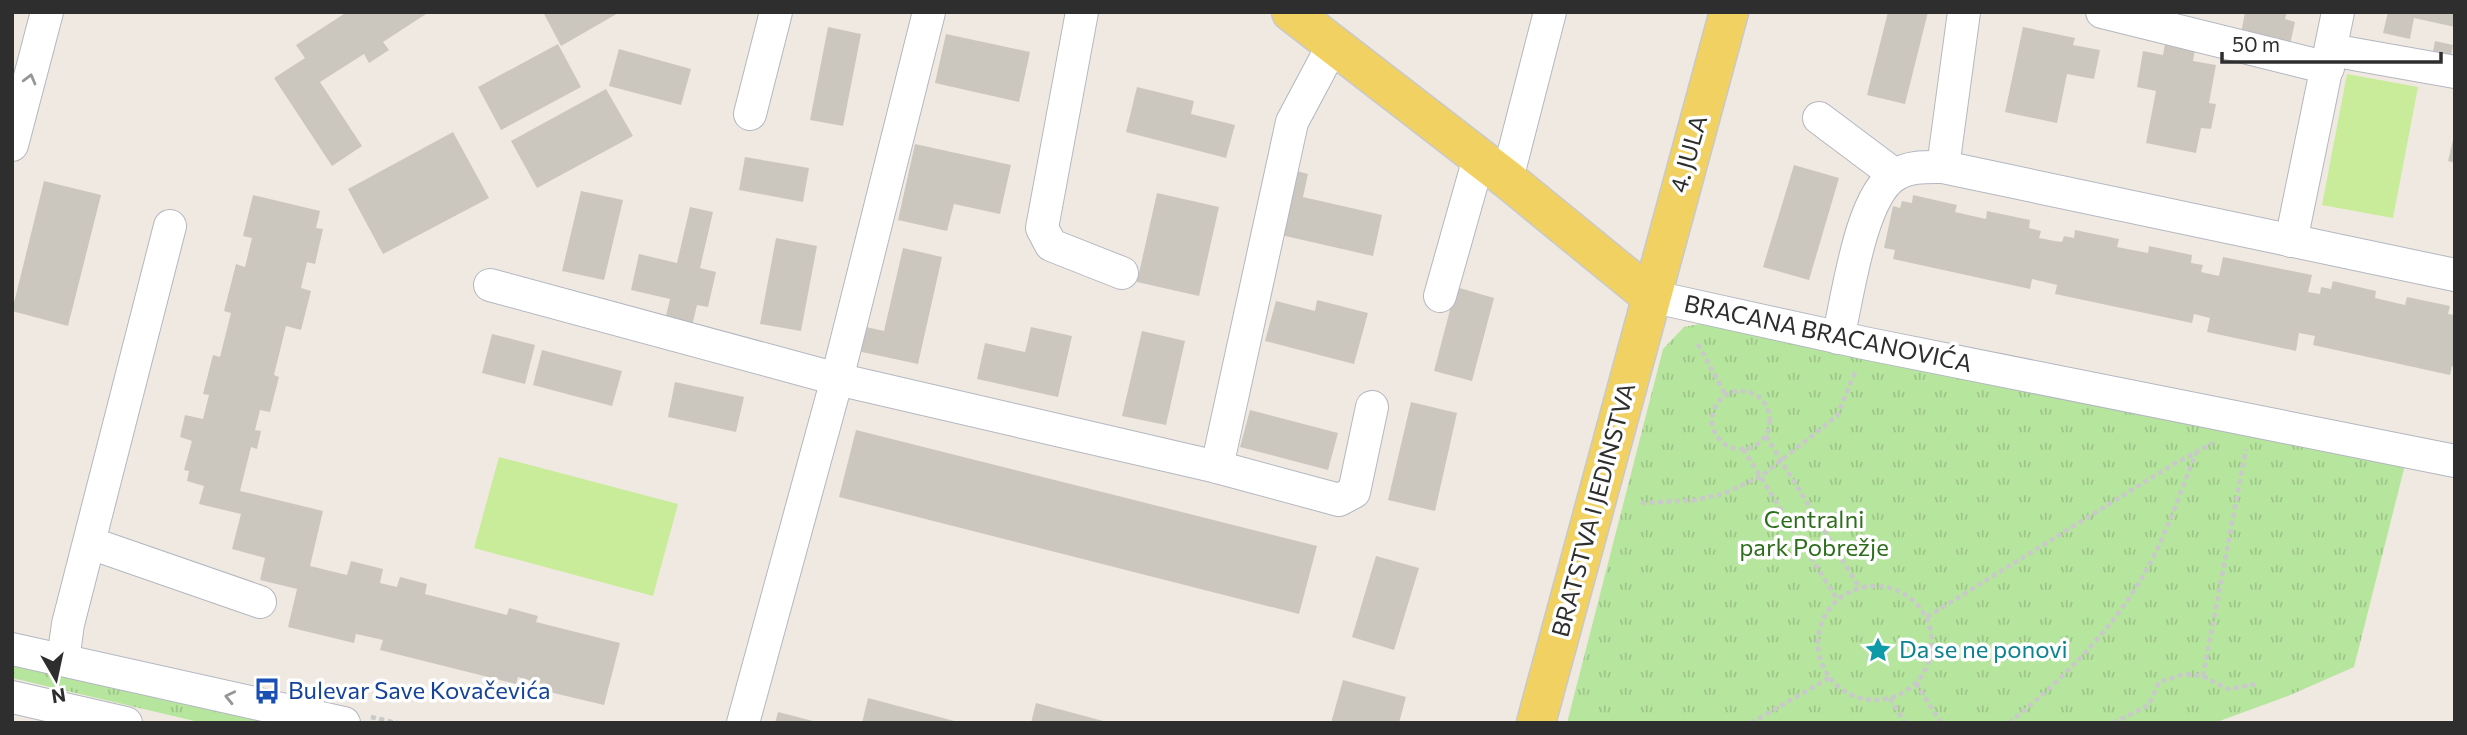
<svg xmlns="http://www.w3.org/2000/svg" width="2467" height="735" font-family="Commissioner,sans-serif">
<defs>
<pattern id="grass-tufts" width="24" height="20" patternUnits="userSpaceOnUse" patternTransform="scale(1.75)"><rect width="24" height="20" fill="#b6e59e"/><path d="M3 7l-1-3M5 7V3M7 7l1-3M15 17l-1-3M17 17v-4M19 17l1-3" fill="none" stroke="#9dc588"/></pattern>
</defs>
<rect width="100%" height="100%" fill="#efe9e1"/>
<g fill="url(#grass-tufts)">
<polygon points="1720,320 2405,465 2354,667 2288,696 2214,723 1567,723 1663,349 1684,327"/>
<polygon points="12,666 36,671 68,671 286,723 203,723 12,678"/>
</g>
<g fill="#c9ec9a">
<polygon points="2347,74 2418,87 2393,218 2322,205"/>
<polygon points="499,457 678,504 653,596 474,548"/>
</g>
<g fill="#cbc7bf">
<polygon points="347,12 429,12 383,42 389,50 369,63 364,54 320,82 362,146 332,166 274,78 305,58 296,45"/>
<polygon points="543,12 620,12 561,46"/>
<polygon points="1888,12 1928,12 1905,104 1867,95"/>
<polygon points="2245,12 2287,12 2285,19 2295,22 2289,49 2240,39"/>
<polygon points="2388,12 2455,12 2455,27 2414,18 2410,39 2383,33"/>
<polygon points="828,27 861,34 843,126 810,120"/>
<polygon points="2023,27 2075,38 2073,45 2100,50 2094,79 2067,74 2057,123 2005,112"/>
<polygon points="946,34 1030,52 1019,102 935,83"/>
<polygon points="2435,41 2453,45 2450,61 2432,57"/>
<polygon points="558,44 581,87 501,130 478,87"/>
<polygon points="2165,44 2195,49 2193,61 2216,65 2209,103 2216,104 2211,129 2201,128 2196,153 2146,143 2156,91 2137,87 2143,51 2163,55"/>
<polygon points="619,49 691,69 681,105 609,86"/>
<polygon points="1137,87 1194,101 1191,114 1235,125 1226,158 1126,132"/>
<polygon points="606,89 633,136 537,188 511,141"/>
<polygon points="453,132 489,198 383,254 348,189"/>
<polygon points="2454,136 2455,136 2455,163 2448,161"/>
<polygon points="915,144 1011,165 1000,214 954,204 947,231 898,220"/>
<polygon points="745,157 809,168 803,202 739,190"/>
<polygon points="1794,165 1839,178 1809,280 1763,267"/>
<polygon points="1286,168 1308,174 1303,197 1382,215 1373,256 1272,233"/>
<polygon points="44,181 101,195 68,326 12,311"/>
<polygon points="581,191 623,200 604,280 562,271"/>
<polygon points="1157,193 1219,207 1199,296 1137,282"/>
<polygon points="253,195 320,211 316,228 323,229 315,264 307,262 301,288 311,291 301,330 286,326 274,375 279,377 270,412 260,410 255,430 261,431 257,449 251,447 240,491 323,511 310,566 347,575 351,561 383,569 380,583 397,587 400,577 427,584 425,594 507,615 509,608 538,616 536,622 620,643 604,705 541,690 542,684 518,677 516,684 380,650 383,640 356,634 354,643 288,627 297,589 260,580 265,558 232,549 241,514 199,504 204,486 187,481 189,471 184,470 192,441 180,437 185,415 203,419 209,395 203,394 213,355 220,357 231,313 224,311 236,264 245,267 252,238 243,236"/>
<polygon points="1913,195 1957,205 1955,212 1986,219 1987,211 2030,220 2029,228 2041,231 2039,238 2055,241 2062,242 2064,236 2074,238 2075,230 2119,239 2117,247 2148,253 2149,246 2192,255 2191,263 2203,265 2201,272 2219,276 2223,257 2312,275 2308,292 2320,294 2321,287 2331,289 2333,281 2376,291 2375,298 2405,305 2407,297 2450,306 2448,314 2455,315 2455,367 2452,366 2450,375 2313,345 2315,336 2299,333 2296,351 2207,332 2210,318 2194,314 2192,323 2055,294 2057,285 2032,279 2030,289 1893,259 1895,250 1884,248 1893,206 1900,208 1902,201 1912,203"/>
<polygon points="690,207 713,212 700,268 716,272 708,307 697,305 692,326 665,320 670,299 631,290 639,254 677,263"/>
<polygon points="776,238 817,246 801,331 760,324"/>
<polygon points="903,248 942,257 918,364 848,349 853,324 884,331"/>
<polygon points="1456,287 1494,298 1472,381 1434,371"/>
<polygon points="1317,300 1368,313 1354,364 1265,341 1276,301 1315,311"/>
<polygon points="1031,327 1072,336 1058,397 977,379 985,343 1025,352"/>
<polygon points="1142,331 1185,341 1166,425 1122,416"/>
<polygon points="492,334 535,345 525,384 482,373"/>
<polygon points="542,350 622,371 612,406 533,385"/>
<polygon points="675,382 744,397 736,432 668,417"/>
<polygon points="1411,402 1457,413 1435,511 1388,500"/>
<polygon points="1250,410 1338,433 1328,470 1240,447"/>
<polygon points="856,430 1317,546 1299,614 839,497"/>
<polygon points="1376,556 1419,568 1394,650 1352,637"/>
<polygon points="1343,680 1406,697 1399,723 1331,723"/>
<polygon points="868,698 958,722 958,723 862,723"/>
<polygon points="1036,703 1107,722 1107,723 1031,723"/>
<polygon points="778,712 817,722 817,723 775,723"/>
</g>
<g fill="none" stroke-linecap="round" stroke-linejoin="round">
<g stroke="#b4b7c1" stroke-width="34">
<g id="minor">
<polyline points="1082,12 1042,228 1051,245 1122,273"/>
<polyline points="2102,12 2328,68"/>
<polyline points="2331,50 2455,72"/>
<polyline points="750,114 776,12"/>
<polyline points="1819,118 1895,175"/>
<polyline points="12,145 47,12"/>
<polyline points="1943,167 1964,12"/>
<polyline points="1507,179 1550,12"/>
<polyline points="2291,241 2338,12"/>
<polyline points="490,285 837,379 1217,467 1339,500 1354,492 1372,407"/>
<polyline points="1440,296 1479,158"/>
<polyline points="1650,296 1864,343 2455,461"/>
<path d="M1838,338c10,-41 22,-141 57,-163 15,-9 31,-8 48,-8l512,108"/>
<polyline points="1217,467 1292,122 1333,45"/>
<polyline points="90,543 260,602"/>
<polyline points="12,649 344,723"/>
<polyline points="63,660 68,624 170,226"/>
<polyline points="12,697 126,723"/>
<polyline points="743,723 837,379 929,12"/>
</g>
</g>
<g stroke="#c9c9c9" stroke-width="41">
<g id="major">
<polyline points="1291,12 1507,179 1650,296"/>
<polyline points="1536,723 1729,12"/>
</g>
</g>
<g stroke="#c9c9c9" stroke-width="4.5" stroke-dasharray="5 3.5" stroke-linecap="butt">
<polyline points="1698,344 1726,396"/>
<circle cx="1741" cy="420" r="29"/>
<polyline points="1766,436 1859,587"/>
<polyline points="1743,449 1837,599"/>
<polyline points="1641,503 1695,500 1723,494 1760,477 1837,416 1856,370"/>
<circle cx="1875" cy="643" r="57"/>
<polyline points="1927,617 2172,465 2213,443"/>
<polyline points="2203,676 2228,689 2258,684"/>
<polyline points="1916,683 1941,723"/>
<polyline points="1890,698 1905,723"/>
<polyline points="371,717 397,723"/>
<polyline points="1751,723 1829,678"/>
<path d="M2009,723c53,-43 106,-95 139,-156 19,-35 33,-76 48,-114"/>
<polyline points="2113,723 2149,705 2159,682 2184,674 2203,676 2246,449"/>
</g>
<use href="#minor" stroke="#fff" stroke-width="32"/>
<use href="#major" stroke="#f2d163" stroke-width="38"/>
</g>
<defs><path id="oneway-chevron" d="M-2-3.5L2.5 0L-2 3.5" fill="none" stroke-width="1.6" stroke-linecap="round" stroke-linejoin="round" transform="scale(1.75)"/></defs>
<g stroke="#969696">
<use href="#oneway-chevron" transform="translate(30 79) rotate(-75)"/>
<use href="#oneway-chevron" transform="translate(230 697) rotate(-167)"/>
</g>
<defs>
<g id="sight-bare" transform="scale(2.1)"><path d="M0-6L1.8-2.2L6-1.7L2.9 1.2L3.7 5.4L0 3.3L-3.7 5.4L-2.9 1.2L-6-1.7L-1.8-2.2Z" fill="#0f9aa8" stroke="#fff" stroke-width="2.5" paint-order="stroke"/></g>
<g id="bus-bare" transform="scale(2.1)"><path d="M-5-6H5V4H4V6H2V4H-2V6H-4V4H-5ZM-3.5-4V0h7V-4ZM-3.5 1.2v1.5H-2V1.2ZM2 1.2v1.5H3.5V1.2Z" fill="#1a4fb4" stroke="#fff" stroke-width="2.5" paint-order="stroke"/></g>
</defs>
<g fill-rule="evenodd">
<use href="#sight-bare" x="1878" y="650"/>
<use href="#bus-bare" x="267" y="691"/>
</g>
<g text-anchor="middle" stroke-width="7" stroke-linejoin="round" paint-order="stroke">
<g font-size="24" fill="#2e2e2e" stroke="#fff">
<text transform="translate(1689 154) rotate(-74)" y="8">4. JULA</text>
<text transform="translate(1828 334) rotate(12)" y="8">BRACANA BRACANOVIĆA</text>
<text transform="translate(1594 510) rotate(-75)" y="8">BRATSTVA I JEDINSTVA</text>
</g>
<g font-size="24" fill="#2c6e1b" stroke="#fff">
<text x="1814" y="528">Centralni<tspan x="1814" dy="28">park Pobrežje</tspan></text>
</g>
<g font-size="24" fill="#0d838f" stroke="#fff" text-anchor="start">
<text x="1899" y="658">Da se ne ponovi</text>
</g>
<g font-size="24" fill="#164399" stroke="#fff" text-anchor="start">
<text x="288" y="699">Bulevar Save Kovačevića</text>
</g>
</g>
<rect width="2467" height="735" fill="none" stroke="#2e2e2e" stroke-width="28"/>
<g transform="translate(56 679) rotate(171)" stroke="#ffffff" stroke-width="5" paint-order="stroke">
<path d="M0-5L12 26L0 18L-12 26Z" fill="#2e2e2e"/>
<text y="-10" font-size="19" font-weight="bold" text-anchor="middle" fill="#2e2e2e">N</text>
</g>
<path d="M2222 52v10h219v-10" fill="none" stroke="#2e2e2e" stroke-width="3.5"/>
<text x="2232" y="52" font-size="21" fill="#2e2e2e" stroke="#ffffff" stroke-width="5" paint-order="stroke">50 m</text>
</svg>
